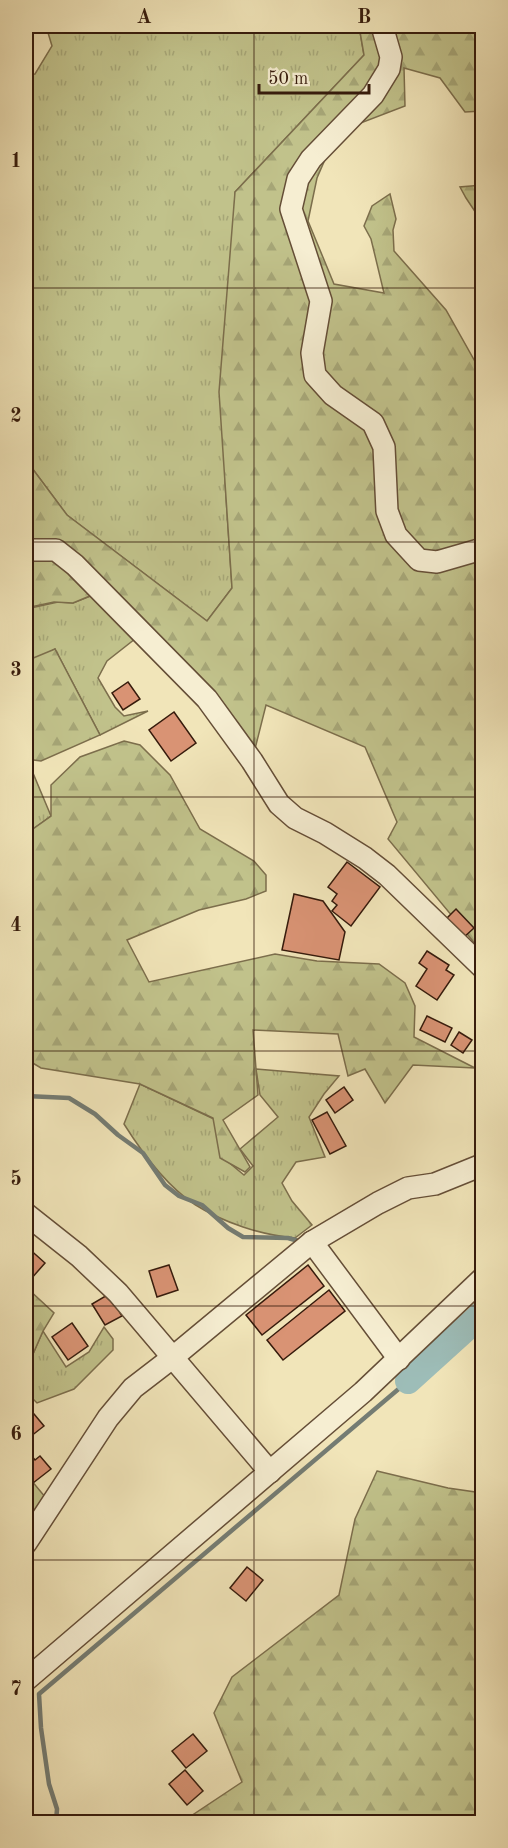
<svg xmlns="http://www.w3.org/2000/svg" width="508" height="1848" font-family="'Old Standard TT',serif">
<defs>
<pattern id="grass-tufts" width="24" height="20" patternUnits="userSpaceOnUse" patternTransform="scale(1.5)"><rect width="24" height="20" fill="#c1c28b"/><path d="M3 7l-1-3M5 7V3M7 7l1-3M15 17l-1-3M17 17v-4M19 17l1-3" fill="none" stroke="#a6a677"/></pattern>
<pattern id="forest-firs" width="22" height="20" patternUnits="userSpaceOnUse" patternTransform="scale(1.5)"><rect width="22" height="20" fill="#c1c28b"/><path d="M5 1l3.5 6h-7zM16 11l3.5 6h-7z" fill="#a6a677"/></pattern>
</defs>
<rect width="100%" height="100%" fill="#f1e5b9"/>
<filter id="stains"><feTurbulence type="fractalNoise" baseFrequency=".00333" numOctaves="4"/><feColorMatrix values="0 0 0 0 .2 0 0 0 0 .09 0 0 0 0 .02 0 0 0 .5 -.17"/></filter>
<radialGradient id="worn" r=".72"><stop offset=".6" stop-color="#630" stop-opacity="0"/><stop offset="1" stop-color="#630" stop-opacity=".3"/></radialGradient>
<g fill="url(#grass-tufts)" stroke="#7c6e4c" stroke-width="1.5">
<polygon points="46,26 359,26 364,55 235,192 225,482 232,588 207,621 67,515 26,460 26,75 35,74 52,46"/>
<polygon points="93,595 140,635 107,661 98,678 115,707 124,716 148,711 100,735 55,649 26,665 26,609 58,602 73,603"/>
<polygon points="26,765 30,766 51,816 26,834"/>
<path d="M256,1069l83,7 -15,18 -15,23 16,40 -29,5 -14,21 10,18 20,24 -17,13c-34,-3 -71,-15 -101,-34 -27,-18 -53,-53 -70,-80l16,-40 76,36 4,35 24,20 9,-9 -13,-17 38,-32 -18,-22z"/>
<polygon points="104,1327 113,1339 113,1350 74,1389 37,1403 26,1392 26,1370 43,1331 66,1367 89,1352"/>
</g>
<g fill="url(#forest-firs)" stroke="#7c6e4c" stroke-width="1.5">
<polygon points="359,26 482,26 482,111 465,112 440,78 404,68 405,106 337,132 317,178 308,221 334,284 384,293 371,239 364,226 372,206 390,194 396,219 393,230 394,251 446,310 482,374 482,952 388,839 397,822 365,747 266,705 252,761 104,594 92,595 73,603 54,602 26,608 26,460 67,515 207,621 232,588 219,392 235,192 364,55"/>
<polygon points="482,185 482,222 466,198 460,187"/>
<polygon points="55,649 100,735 41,761 26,759 26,661"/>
<polygon points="124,741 140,745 170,775 200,829 254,861 266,875 266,891 246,899 199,910 127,940 149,982 275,954 317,961 379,964 405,983 415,1006 414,1037 475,1068 413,1065 385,1103 365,1069 348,1076 338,1034 253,1030 258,1095 223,1120 250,1167 245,1172 220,1158 213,1118 140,1084 41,1068 26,1059 26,834 51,816 51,785 80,757"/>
<polygon points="26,1287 54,1313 43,1331 26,1370"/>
<polygon points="377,1471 448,1488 482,1493 482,1822 182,1822 242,1782 214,1713 232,1677 339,1595 355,1519"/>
<polygon points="26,1474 51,1504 26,1543"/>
</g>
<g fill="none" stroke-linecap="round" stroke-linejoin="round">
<g stroke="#747c73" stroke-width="4.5">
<polyline points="26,1096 69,1098 95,1114 118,1135 143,1153 165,1185 179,1196 202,1205 228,1228 243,1237 288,1238 302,1242"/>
<polyline points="56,1822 57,1809 49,1784 41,1728 39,1694 408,1381 398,1368"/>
</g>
<polyline stroke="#9dbdb8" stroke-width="26" points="408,1381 482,1314"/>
</g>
<g fill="#d99374" stroke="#361b0c" stroke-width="1.5">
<polygon points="128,682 140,699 123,710 112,693"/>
<polygon points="174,712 196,743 171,761 149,730"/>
<polygon points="347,862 380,887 351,926 332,911 337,905 332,901 337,894 328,887"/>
<polygon points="294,894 323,901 345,932 339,960 282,950"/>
<polygon points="456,909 474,928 463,938 445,920"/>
<polygon points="427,951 449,965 446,970 454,975 437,1000 416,986 427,969 419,963"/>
<polygon points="427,1016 452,1028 445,1042 420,1030"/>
<polygon points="459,1032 472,1040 463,1053 451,1045"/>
<polygon points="344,1087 353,1100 335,1113 326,1100"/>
<polygon points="327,1112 346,1146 330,1154 312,1120"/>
<polygon points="26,1246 45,1263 31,1279 26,1274"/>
<polygon points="169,1265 178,1290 157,1297 149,1271"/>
<polygon points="308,1265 324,1286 262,1335 246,1315"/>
<polygon points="329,1290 345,1311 283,1360 267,1340"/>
<polygon points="109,1294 122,1316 105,1325 92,1304"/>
<polygon points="72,1323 88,1346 68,1360 52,1337"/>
<polygon points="34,1414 44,1426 26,1440 26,1421"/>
<polygon points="26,1449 35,1460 40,1456 51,1469 33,1483 26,1474"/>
<polygon points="247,1567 263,1580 246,1601 230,1588"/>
<polygon points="193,1734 207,1751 186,1768 172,1751"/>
<polygon points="185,1770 203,1791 187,1805 169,1784"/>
</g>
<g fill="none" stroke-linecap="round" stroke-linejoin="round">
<g stroke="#654e37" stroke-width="24">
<g id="minor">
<polyline points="382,26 391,57 389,69 373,95 311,159 298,179 291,209 321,301 312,353 315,375 333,395 373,423 384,447 387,511 396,535 419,560 437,562 482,549"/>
<polyline points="26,550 56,550 75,565 207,699 252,761 279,804 295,818 325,833 365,858 387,875 482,967"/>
<polyline points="26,1214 79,1256 118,1293 270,1472"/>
<polyline points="312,1242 399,1359"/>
<polyline points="26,1543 108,1418 133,1388 172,1358 312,1242 378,1203 408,1188 435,1184 482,1165"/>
<polyline points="26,1680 363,1392 482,1279"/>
</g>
</g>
<use href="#minor" stroke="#f6eed2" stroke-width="21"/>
</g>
<path fill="none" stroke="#361b0c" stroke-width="1.5" stroke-opacity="0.55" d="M254,26v1796M26,288h456M26,542h456M26,797h456M26,1051h456M26,1306h456M26,1560h456"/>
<rect width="508" height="1848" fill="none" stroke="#f1e5b9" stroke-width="66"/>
<path d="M259 84v9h110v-9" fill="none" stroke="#361b0c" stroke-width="3"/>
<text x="268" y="84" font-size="18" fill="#361b0c" stroke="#f6eed2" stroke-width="4.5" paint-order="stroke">50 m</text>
<rect x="33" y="33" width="442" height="1782" fill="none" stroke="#361b0c" stroke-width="2"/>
<g font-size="20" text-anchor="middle" font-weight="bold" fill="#361b0c">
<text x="144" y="23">A</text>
<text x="364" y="23">B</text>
<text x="16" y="167">1</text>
<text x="16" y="422">2</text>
<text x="16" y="676">3</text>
<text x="16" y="931">4</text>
<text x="16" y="1185">5</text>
<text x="16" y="1440">6</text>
<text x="16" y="1695">7</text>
</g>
<rect width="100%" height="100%" filter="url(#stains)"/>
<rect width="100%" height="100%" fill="url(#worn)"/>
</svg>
